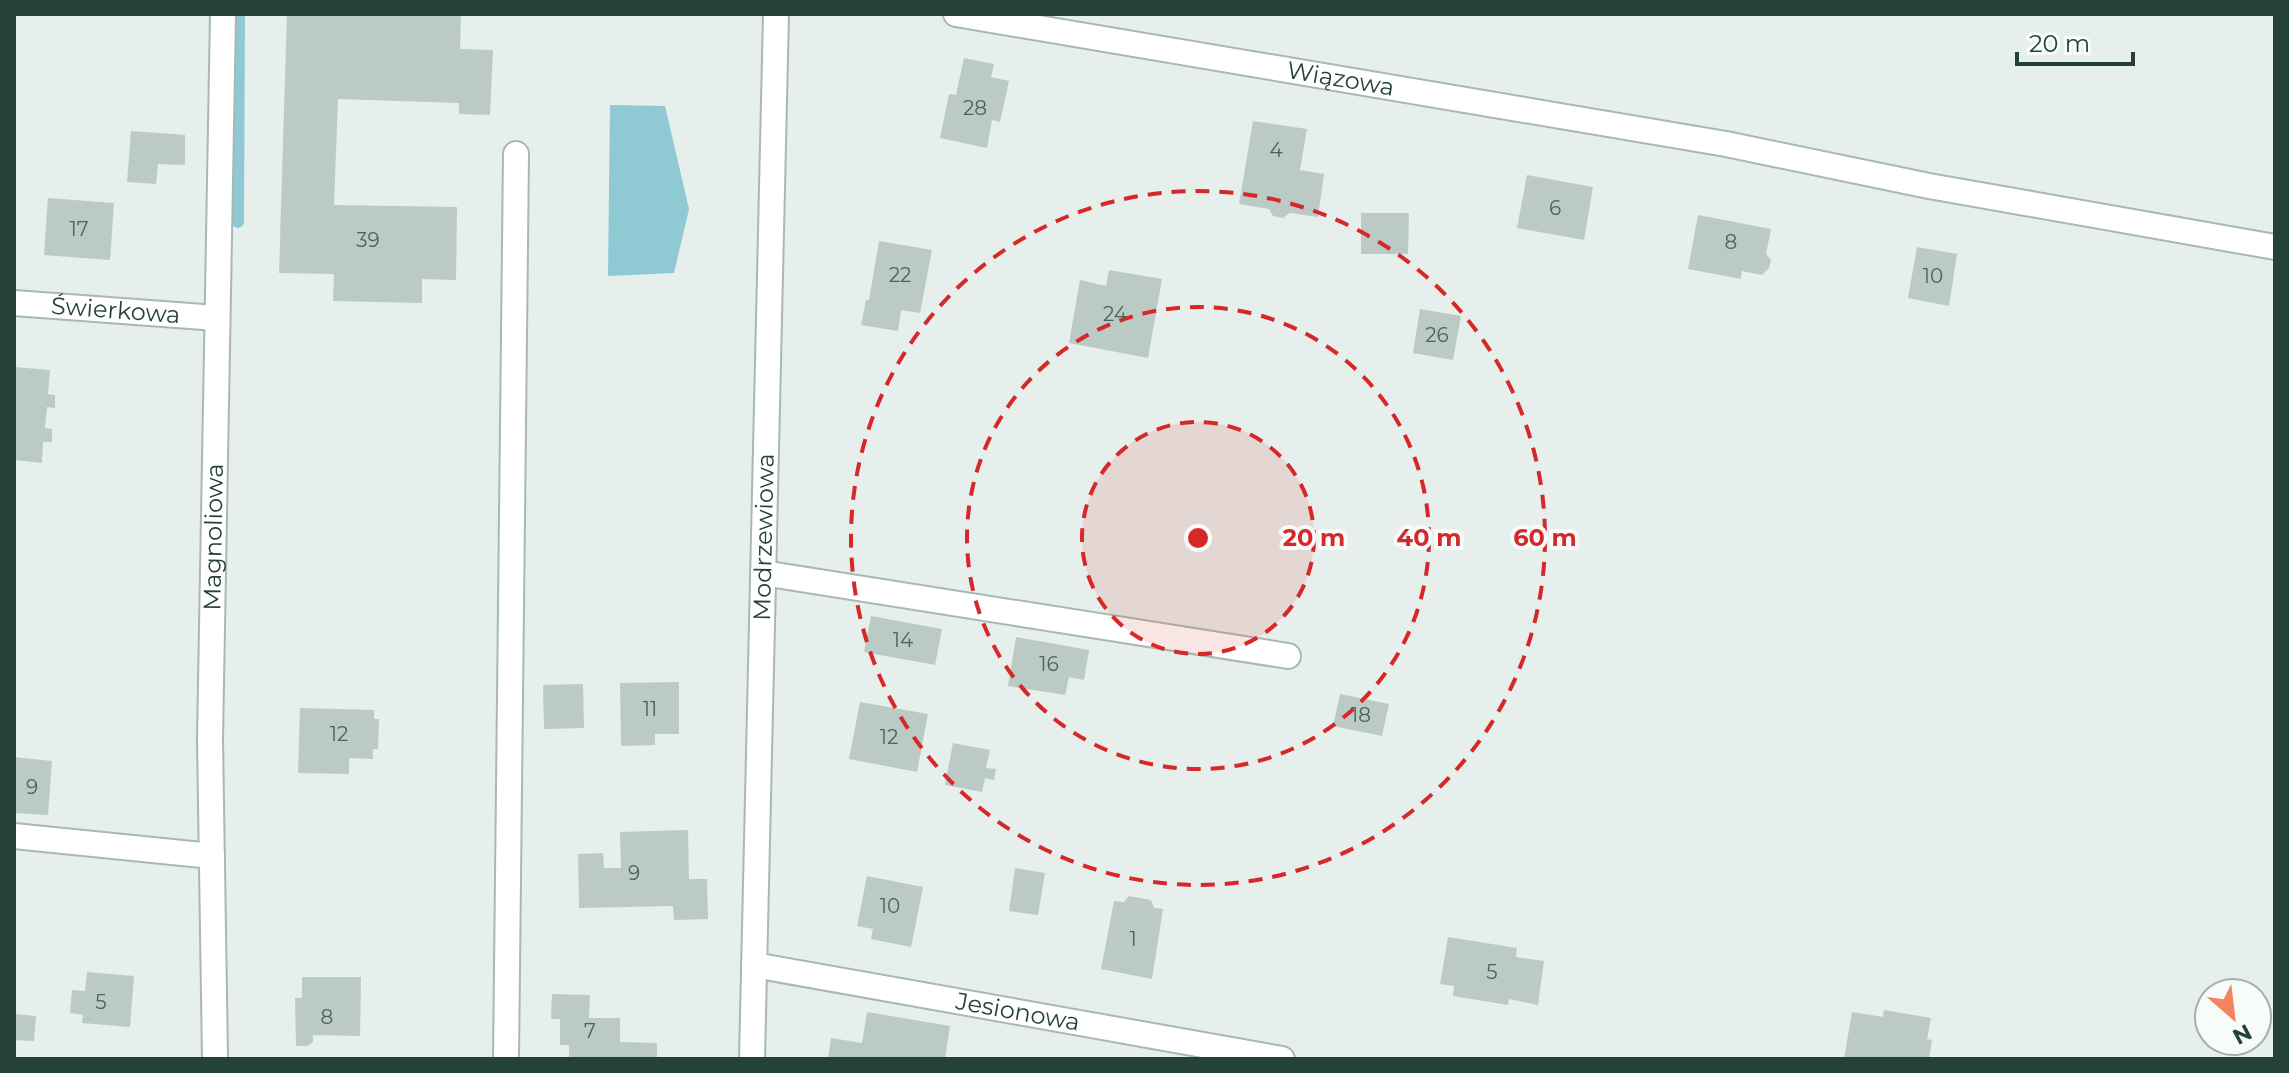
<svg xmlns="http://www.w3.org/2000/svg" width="2289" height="1073" font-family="Montserrat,sans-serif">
<rect width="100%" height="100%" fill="#e6efeb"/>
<polygon fill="#8ec9d4" points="610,105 665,106 689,209 674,273 608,276"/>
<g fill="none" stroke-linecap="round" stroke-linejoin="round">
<polyline stroke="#8ec9d4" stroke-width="12" points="238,222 239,14"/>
</g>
<g fill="#bbcac4">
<polygon points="287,14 461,15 460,49 493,50 490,115 459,114 459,103 338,99 334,205 457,207 456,280 422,279 422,303 333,301 334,274 279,273"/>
<polygon points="964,58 994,64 991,77 1009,81 1000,122 992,120 987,148 940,138 949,94 956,95"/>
<polygon points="1253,121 1307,129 1300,170 1324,174 1318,217 1290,213 1283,218 1273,216 1269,209 1239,204"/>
<polygon points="131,131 185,135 185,165 158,164 156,184 127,182"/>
<polygon points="1527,175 1593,187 1584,240 1517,228"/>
<polygon points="48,198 114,203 110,260 44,255"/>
<polygon points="1361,213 1409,213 1408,254 1361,254"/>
<polygon points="1698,215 1771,229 1766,254 1771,260 1769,268 1762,275 1742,271 1741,279 1688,269"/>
<polygon points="879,241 932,250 920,313 901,310 898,331 861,325 866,300 869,300"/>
<polygon points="1917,247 1957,254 1949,306 1908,298"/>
<polygon points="1109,270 1162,279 1148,358 1069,343 1080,280 1106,286"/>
<polygon points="1420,309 1461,316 1453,360 1413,353"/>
<polygon points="14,367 50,370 48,394 55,395 55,408 47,407 45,428 52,429 52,442 43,442 42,463 14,460"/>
<polygon points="871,616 942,629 935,665 864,652"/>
<polygon points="1016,637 1089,650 1084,680 1069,677 1065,695 1008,686"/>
<polygon points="679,682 679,734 655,734 655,745 621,746 620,683"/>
<polygon points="583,684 584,728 544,729 543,685"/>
<polygon points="1340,694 1389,704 1382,736 1333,726"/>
<polygon points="860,702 928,714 917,772 849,759"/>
<polygon points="300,708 374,710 374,719 379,719 378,749 373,749 373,759 349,758 349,774 298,773"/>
<polygon points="953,743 990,750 986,768 996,769 994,780 985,778 982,792 945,785"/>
<polygon points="14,757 52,761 48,815 14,813"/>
<polygon points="688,830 689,879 707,879 708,919 674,920 673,906 579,908 578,854 603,853 604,868 621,868 620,832"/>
<polygon points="1015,868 1045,873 1038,915 1009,911"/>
<polygon points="867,876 923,887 911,947 871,939 873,929 857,926"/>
<polygon points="1129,896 1151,900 1154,908 1163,909 1152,979 1101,969 1114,901 1124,902"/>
<polygon points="1448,937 1517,948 1516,957 1544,961 1538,1005 1509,999 1508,1005 1453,996 1454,986 1440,984"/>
<polygon points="87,972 134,976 130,1027 82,1023 83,1015 70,1013 72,990 85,991"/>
<polygon points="302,977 361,977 360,1036 313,1035 313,1042 308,1046 296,1046 295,998 302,998"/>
<polygon points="552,994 590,995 589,1018 620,1018 620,1042 657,1043 657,1059 569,1059 569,1045 560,1045 560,1019 551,1019"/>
<polygon points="1884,1010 1931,1018 1927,1039 1932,1040 1929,1059 1844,1059 1852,1012 1883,1017"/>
<polygon points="867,1012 950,1026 945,1059 828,1059 831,1038 862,1043"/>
<polygon points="14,1014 36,1016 34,1041 14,1040"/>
</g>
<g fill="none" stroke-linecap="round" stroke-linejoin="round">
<g stroke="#a8b8b2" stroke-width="28">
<g id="minor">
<path id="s1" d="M956,14l770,130 203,42 346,61"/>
<path id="s2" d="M14,303l203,15"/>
<polyline points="763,573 1288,656"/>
<polyline points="14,836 212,856"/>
<path id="s3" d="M754,965l528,94"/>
<path id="s4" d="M215,1059l-5,-320 13,-725"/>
<polyline points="506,1059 516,154"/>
<path id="s5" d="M752,1059l24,-1045"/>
</g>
</g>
<use href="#minor" stroke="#fff" stroke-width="24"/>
</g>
<circle cx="1198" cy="538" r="116" fill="#d62828" fill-opacity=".12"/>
<g fill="none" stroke="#d62828" stroke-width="4" stroke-dasharray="14 10">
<circle cx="1198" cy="538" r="116"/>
<circle cx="1198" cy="538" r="231"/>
<circle cx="1198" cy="538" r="347"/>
</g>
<g text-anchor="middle" stroke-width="8" stroke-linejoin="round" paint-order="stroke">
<g font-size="20" fill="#4a645c">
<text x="975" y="115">28</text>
<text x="1276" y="157">4</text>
<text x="1555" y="215">6</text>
<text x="79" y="236">17</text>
<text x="368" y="247">39</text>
<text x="1731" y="249">8</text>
<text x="900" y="282">22</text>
<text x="1933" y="283">10</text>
<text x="1115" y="321">24</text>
<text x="1437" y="342">26</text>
<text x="903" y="647">14</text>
<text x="1049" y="671">16</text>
<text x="650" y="716">11</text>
<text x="1361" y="722">18</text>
<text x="339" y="741">12</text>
<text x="889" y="744">12</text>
<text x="32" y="794">9</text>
<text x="634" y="880">9</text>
<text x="890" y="913">10</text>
<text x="1133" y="946">1</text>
<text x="1492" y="979">5</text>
<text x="101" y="1009">5</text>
<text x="327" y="1024">8</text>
<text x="590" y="1038">7</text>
</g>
<g font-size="24" fill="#24423a" stroke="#f7fbf9">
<text dy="8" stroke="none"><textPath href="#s1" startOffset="390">Wiązowa</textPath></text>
<text dy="8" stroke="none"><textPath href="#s2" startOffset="102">Świerkowa</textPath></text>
<text dy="8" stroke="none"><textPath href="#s4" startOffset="522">Magnoliowa</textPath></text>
<text dy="8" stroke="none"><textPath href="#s5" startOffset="522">Modrzewiowa</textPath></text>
<text dy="8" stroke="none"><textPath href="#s3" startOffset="268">Jesionowa</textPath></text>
</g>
</g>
<circle cx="1198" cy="538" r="12" fill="#d62828" stroke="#f7fbf9" stroke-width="4"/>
<g font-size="24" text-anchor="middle" font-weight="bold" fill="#d62828" stroke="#f7fbf9" stroke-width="8" stroke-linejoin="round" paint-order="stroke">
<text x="1314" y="546">20 m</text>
<text x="1429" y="546">40 m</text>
<text x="1545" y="546">60 m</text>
</g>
<rect width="2289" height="1073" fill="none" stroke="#24423a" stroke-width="32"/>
<g transform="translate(2233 1017) rotate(152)"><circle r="38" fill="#f7fbf9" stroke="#a3b1ad" stroke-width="2"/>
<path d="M0-6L14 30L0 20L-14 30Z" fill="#f4845f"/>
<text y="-12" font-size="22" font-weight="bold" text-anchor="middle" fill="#24423a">N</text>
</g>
<path d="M2017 52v12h116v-12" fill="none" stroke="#24423a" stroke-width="4"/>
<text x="2029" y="52" font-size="24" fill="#24423a" stroke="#f7fbf9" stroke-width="6" paint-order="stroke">20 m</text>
</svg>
